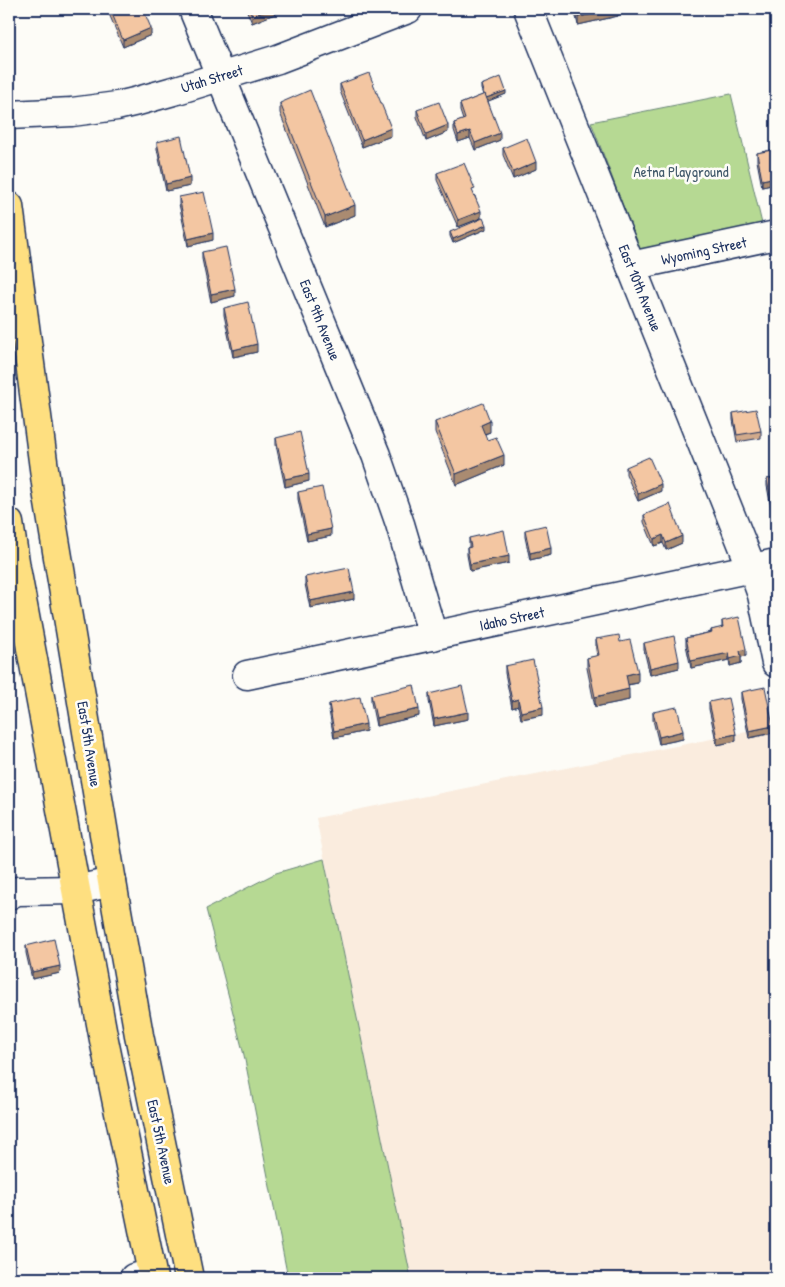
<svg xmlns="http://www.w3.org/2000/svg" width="785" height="1287" font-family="'Patrick Hand',sans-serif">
<rect width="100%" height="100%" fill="#fdfcf7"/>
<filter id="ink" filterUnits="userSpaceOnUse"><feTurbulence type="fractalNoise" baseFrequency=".02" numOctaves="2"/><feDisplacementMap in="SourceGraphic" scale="10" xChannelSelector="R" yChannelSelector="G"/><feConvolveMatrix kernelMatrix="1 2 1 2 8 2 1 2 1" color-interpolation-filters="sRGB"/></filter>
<g filter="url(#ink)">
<polygon fill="#faecde" points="776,726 776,1278 411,1278 316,818"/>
<g fill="#b6d993" stroke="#688478">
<polygon points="731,94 763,228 641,253 591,122"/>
<polygon points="324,859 411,1278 288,1278 244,1055 206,909 276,873"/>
</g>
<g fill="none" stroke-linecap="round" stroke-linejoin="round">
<g stroke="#1b2f5e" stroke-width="31">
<g id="minor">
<polyline points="193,9 376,455 400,524 433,636"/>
<polyline points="528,9 757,581 762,595 776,663"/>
<polyline points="9,115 72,112 117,106 138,101 177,90 278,59 408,9"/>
<polyline points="631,266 776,235"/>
<polyline points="247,675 776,563"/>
<polyline points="9,895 17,891 76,890 112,882"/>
<polyline points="134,1278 152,1274"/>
</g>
</g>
<g stroke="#1b2f5e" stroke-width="31">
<g id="major">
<polyline points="9,206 47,491 112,882 139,1035 189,1278"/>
<polyline points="9,523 16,568 104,1040 153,1278"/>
</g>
</g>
<use href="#minor" stroke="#fdfcf7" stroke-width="28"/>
<use href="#major" stroke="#fedf80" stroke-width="28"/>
</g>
<g fill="#d1aa8b" stroke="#1b2f5e">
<polygon points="107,9 143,9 151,35 123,47"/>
<polygon points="246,9 277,9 277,13 252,23"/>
<polygon points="574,9 618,9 618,16 578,25"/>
<polygon points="340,84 391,136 362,147 340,91"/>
<polygon points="481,85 506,94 488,101 500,140 475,150 470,138 458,142 454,130 454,123 463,120 460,111 460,104 483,95 481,89"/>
<polygon points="280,103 355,215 325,227 280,113"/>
<polygon points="417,110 448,132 426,141 417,117"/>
<polygon points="157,142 190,186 166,191 157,149"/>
<polygon points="503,148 536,169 513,179 503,155"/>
<polygon points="776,149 776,184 762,187 757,161 757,153"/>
<polygon points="437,173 475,196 481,218 458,227 437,180"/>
<polygon points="179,197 213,240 188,246 179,204"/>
<polygon points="486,229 453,243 450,236 450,232"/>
<polygon points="202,252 235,296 211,302 202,259"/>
<polygon points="224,308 257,352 233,357 224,315"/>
<polygon points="733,413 761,431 761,438 737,442 733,420"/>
<polygon points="435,422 490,432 485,434 487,440 504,465 456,485 435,432"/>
<polygon points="276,438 309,481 285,487 276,445"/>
<polygon points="626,467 661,491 638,501 626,474"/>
<polygon points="776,473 776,507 771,508 767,486 767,479 773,478 773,474"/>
<polygon points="298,492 331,536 307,541 298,499"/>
<polygon points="644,515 682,543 666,550 663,543 654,546 644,522"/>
<polygon points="525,530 551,555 530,560 525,537"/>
<polygon points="469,538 509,563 470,571 467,555 467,548 469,547"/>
<polygon points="305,577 354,599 310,608 305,584"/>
<polygon points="722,621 746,656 741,657 741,663 730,666 729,660 691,668 686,645 686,638 711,632 711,630 722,628"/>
<polygon points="596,639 620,642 638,683 628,685 629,700 595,707 587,668 587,658 597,656 596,650"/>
<polygon points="644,643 679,668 650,675 644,650"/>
<polygon points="505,666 543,715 521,719 518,706 512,708 505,673"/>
<polygon points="741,692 773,733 749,738 741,699"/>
<polygon points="429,694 468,719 434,726 429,701"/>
<polygon points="371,695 419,716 376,726 371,702"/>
<polygon points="709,702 736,741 717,745 709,709"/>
<polygon points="329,704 366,731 334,738 329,711"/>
<polygon points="653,712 683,739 659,744 653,720"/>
<polygon points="26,946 60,973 32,979 26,953"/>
</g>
<g fill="#aa8b71" stroke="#1b2f5e">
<polygon points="271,9 277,9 277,13 252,23 252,16"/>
<polygon points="618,9 618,16 578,25 578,17"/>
<polygon points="151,28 151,35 123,47 123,40"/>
<polygon points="506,91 506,94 486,102 486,98"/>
<polygon points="448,125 448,132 426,141 426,134"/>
<polygon points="391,128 391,136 362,147 362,140"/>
<polygon points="470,131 470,138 458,142 458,135"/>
<polygon points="500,133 500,140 475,150 475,143"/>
<polygon points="536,162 536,169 513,179 513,172"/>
<polygon points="776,177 776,184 762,187 762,180"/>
<polygon points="190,178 190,186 166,191 166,184"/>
<polygon points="355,205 355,215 325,227 325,217"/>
<polygon points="481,211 481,218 458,227 458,220"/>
<polygon points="486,225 486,229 453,243 453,239"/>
<polygon points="213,233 213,240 188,246 188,239"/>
<polygon points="235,289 235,296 211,302 211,294"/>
<polygon points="257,344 257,352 233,357 233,350"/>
<polygon points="490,421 490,432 481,435 481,425"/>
<polygon points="504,455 504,465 456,485 456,474"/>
<polygon points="309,474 309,481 285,487 285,479"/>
<polygon points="661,484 661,491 638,501 638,494"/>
<polygon points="331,529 331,536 307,541 307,534"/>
<polygon points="663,535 663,543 654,546 654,539"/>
<polygon points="682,536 682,543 666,550 666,543"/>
<polygon points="551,548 551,555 530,560 530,553"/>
<polygon points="509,556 509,563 470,571 470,564"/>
<polygon points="354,592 354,599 310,608 310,601"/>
<polygon points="746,649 746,656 741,657 741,663 730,666 730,659 740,651"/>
<polygon points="729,653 729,660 691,668 691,661"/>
<polygon points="679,661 679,668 650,675 650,668"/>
<polygon points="638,672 638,683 626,685 626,675"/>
<polygon points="629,689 629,700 595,707 595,697"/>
<polygon points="518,699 518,706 512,708 512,701"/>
<polygon points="543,707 543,715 521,719 521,712"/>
<polygon points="419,709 419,716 376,726 376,718"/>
<polygon points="468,712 468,719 434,726 434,719"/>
<polygon points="366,724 366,731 334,738 334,731"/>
<polygon points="773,726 773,733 749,738 749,731"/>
<polygon points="683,731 683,739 659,744 659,737"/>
<polygon points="736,734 736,741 717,745 717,738"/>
<polygon points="60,966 60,973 32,979 32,972"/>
</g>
<g fill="#f3c6a2" stroke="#1b2f5e">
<polygon points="110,9 143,9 151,28 123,40"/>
<polygon points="249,9 271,9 252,16"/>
<polygon points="576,9 618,9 578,17"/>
<polygon points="369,73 391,128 362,140 340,84"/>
<polygon points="501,77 506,91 486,98 485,94 484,95 481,85"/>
<polygon points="310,90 355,205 325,217 280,103"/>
<polygon points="485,94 500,133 475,143 470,131 458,135 454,123 465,119 460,104"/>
<polygon points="439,102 448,125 426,134 417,110"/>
<polygon points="181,136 190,178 166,184 157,142"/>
<polygon points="527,138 536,162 513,172 503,148"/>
<polygon points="776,149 776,177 762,180 757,153"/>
<polygon points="464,163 475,189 472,190 481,211 458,220 437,173"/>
<polygon points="204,192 213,233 188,239 179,197"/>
<polygon points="483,218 486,225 453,239 450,232"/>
<polygon points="226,247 235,289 211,294 202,252"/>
<polygon points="248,302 257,344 233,350 224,308"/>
<polygon points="483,403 490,421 481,425 487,440 496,437 504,455 456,474 435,422"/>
<polygon points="756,409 761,431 737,435 733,413"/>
<polygon points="300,432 309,474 285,479 276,438"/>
<polygon points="649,457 661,484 638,494 626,467"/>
<polygon points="776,473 776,500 771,501 767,479 774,478 773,474"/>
<polygon points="322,487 331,529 307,534 298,492"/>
<polygon points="670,504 682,536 666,543 663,535 654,539 644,515"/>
<polygon points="546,525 551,548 530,553 525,530"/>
<polygon points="504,530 509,556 470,564 467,548 471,547 469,538"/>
<polygon points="349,568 354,592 310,601 305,577"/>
<polygon points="739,617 746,649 740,651 741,656 730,659 729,653 691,661 686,638 712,632 711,630 723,627 722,621"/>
<polygon points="619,635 620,642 630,640 638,672 626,675 629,689 595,697 587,658 599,655 596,639"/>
<polygon points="674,636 679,661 650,668 644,643"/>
<polygon points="533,660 543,707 521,712 518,699 512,701 505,666"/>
<polygon points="414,685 419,709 376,718 371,695"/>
<polygon points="462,686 468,712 434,719 429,694"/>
<polygon points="765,687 773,726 749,731 741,692"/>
<polygon points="360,697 366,724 334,731 329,704"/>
<polygon points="728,698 736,734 717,738 709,702"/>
<polygon points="677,707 683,731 659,737 653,712"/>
<polygon points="54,939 60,966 32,972 26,946"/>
</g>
</g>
<g text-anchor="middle" stroke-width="5" stroke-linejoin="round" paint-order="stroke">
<g font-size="15" fill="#1b2f5e" stroke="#fdfcf7">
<text transform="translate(212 79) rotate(-17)" y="5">Utah Street</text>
<text transform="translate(704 251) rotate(-12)" y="5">Wyoming Street</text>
<text transform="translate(640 288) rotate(68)" y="5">East 10th Avenue</text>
<text transform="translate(320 320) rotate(68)" y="5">East 9th Avenue</text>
<text transform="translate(512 619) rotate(-12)" y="5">Idaho Street</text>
<text transform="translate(89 744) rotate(81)" y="5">East 5th Avenue</text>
<text transform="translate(161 1142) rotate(78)" y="5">East 5th Avenue</text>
</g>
<g font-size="15" fill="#425a6b" stroke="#fdfcf7">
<text x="681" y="177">Aetna Playground</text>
</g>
</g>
<rect width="785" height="1287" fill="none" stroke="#fdfcf7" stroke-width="30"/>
<rect x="15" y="15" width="755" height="1257" fill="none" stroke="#1b2f5e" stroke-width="2" filter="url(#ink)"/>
</svg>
